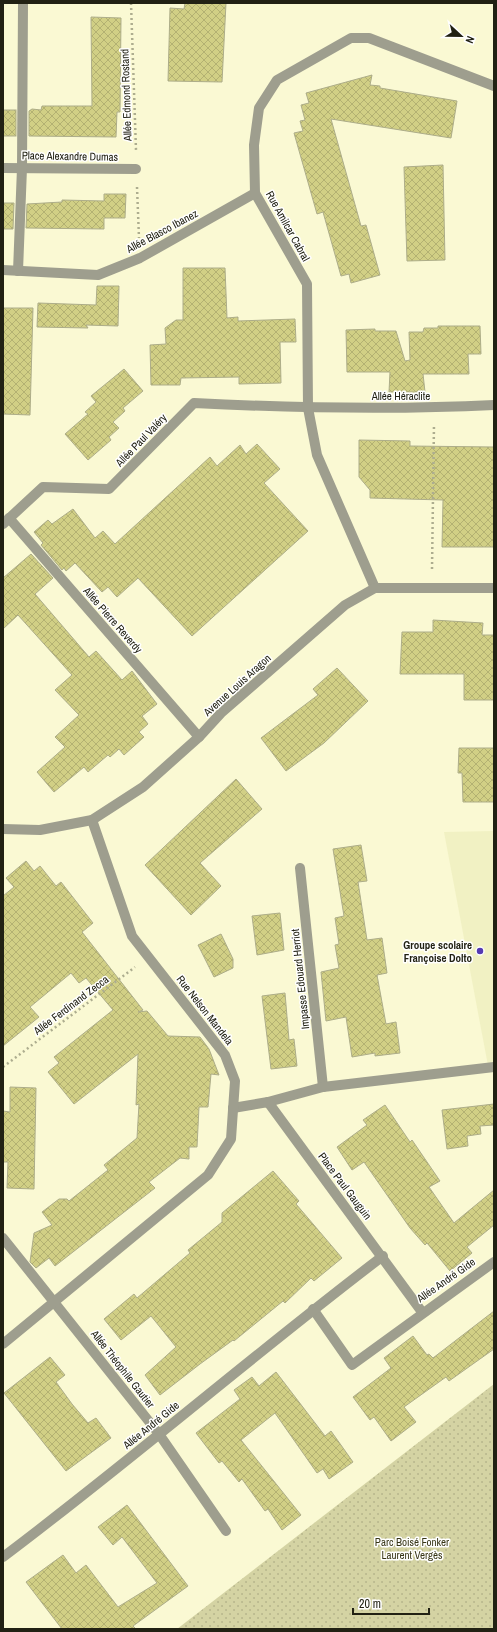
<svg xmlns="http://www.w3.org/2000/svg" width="497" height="1632" font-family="'Archivo Narrow',sans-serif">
<defs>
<pattern id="grass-dots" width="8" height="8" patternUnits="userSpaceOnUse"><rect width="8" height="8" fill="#d4d3a3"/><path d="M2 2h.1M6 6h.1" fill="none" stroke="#b6b58b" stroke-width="1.8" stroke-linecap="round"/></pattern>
<pattern id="building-cross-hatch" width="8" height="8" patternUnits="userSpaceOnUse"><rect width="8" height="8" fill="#d1cf85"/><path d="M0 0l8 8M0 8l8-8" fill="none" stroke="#b3b172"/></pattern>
</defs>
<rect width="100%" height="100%" fill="#faf9d3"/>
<polygon fill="#f1f1c3" points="494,831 494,1070 489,1071 444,832"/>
<polygon fill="url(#grass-dots)" points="494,1384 494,1629 177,1629"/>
<g fill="url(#building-cross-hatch)" stroke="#adad89">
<polygon points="185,3 226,3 222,82 168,81 170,8 184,9"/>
<polygon points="91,17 121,18 120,112 117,112 116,137 29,136 29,111 32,109 41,110 42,106 92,106"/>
<polygon points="372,75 370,85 380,86 380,88 457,101 451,138 331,119 361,226 366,225 380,275 351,283 349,274 341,276 323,212 317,214 294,133 303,131 300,121 305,120 301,105 309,103 306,93"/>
<rect x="3" y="110" width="13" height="26"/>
<polygon points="443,165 445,260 407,261 404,167"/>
<polygon points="104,194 126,194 125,218 104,218 104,229 26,228 27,204 62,202 62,200 104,201"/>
<polygon points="3,203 14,203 13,229 3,229"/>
<polygon points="183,268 225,268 227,318 238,317 238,321 295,319 296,342 280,342 281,383 239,384 239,377 181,378 180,385 151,385 150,345 166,344 165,328 176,320 183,320"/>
<polygon points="97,286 119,286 118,326 86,325 88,328 37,327 38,303 96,305"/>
<polygon points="3,308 33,308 30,415 3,414"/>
<polygon points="438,326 480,326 481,354 468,354 469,374 423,374 425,392 389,392 390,372 347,372 346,330 375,329 375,331 396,331 405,361 410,360 409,332 423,332 424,328 438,328"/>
<polygon points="124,369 143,391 123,408 125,411 113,422 119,428 109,437 111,440 88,460 65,434 88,414 85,412 96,402 91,396"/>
<polygon points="359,440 410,441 410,446 494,447 494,547 442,547 443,500 370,498 370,490 359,477"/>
<polygon points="257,444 280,469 264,483 308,531 192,636 138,578 117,597 108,587 102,592 75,563 66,571 64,568 62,570 41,545 43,543 34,532 48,520 52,524 73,509 95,538 103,531 115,544 210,457 217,466 240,445 246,454"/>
<polygon points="31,554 53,578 35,594 89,657 96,651 122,680 132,671 157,704 142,716 148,724 139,732 144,737 124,755 119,749 110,757 108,755 88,772 84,767 54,792 37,772 65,747 55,737 79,715 55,690 72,675 18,615 3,629 3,578"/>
<polygon points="433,620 483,623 482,635 494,635 494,700 464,700 464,674 400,674 402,632 433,632"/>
<polygon points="337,668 368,701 324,743 286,771 261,738 318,695 313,689"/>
<polygon points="459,748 494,748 494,802 463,802 462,773 458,773"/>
<polygon points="236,779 262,809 200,863 221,886 191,915 145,865"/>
<polygon points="361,845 367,881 358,882 367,940 382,938 387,973 377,975 386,1024 396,1022 400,1053 375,1056 375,1053 352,1057 346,1017 326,1021 321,972 339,968 335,945 339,944 335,918 344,916 333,849"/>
<polygon points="26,861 34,871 40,866 56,886 61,882 93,923 82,932 143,1010 138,1012 147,1011 168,1036 200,1037 209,1049 219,1075 211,1074 208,1107 199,1107 197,1147 189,1147 189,1159 180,1158 149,1182 155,1188 55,1266 49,1258 36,1268 30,1262 34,1233 52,1225 42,1212 59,1199 67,1199 69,1201 108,1170 104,1165 137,1138 139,1104 136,1105 138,1054 74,1104 48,1072 59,1063 54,1057 113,1010 86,978 79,983 71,973 30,1007 39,1017 3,1046 3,896 14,887 6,878"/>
<polygon points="280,913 284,950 257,955 252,916"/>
<polygon points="221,934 233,959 233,968 214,977 198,945"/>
<polygon points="285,993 289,1040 294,1039 297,1066 271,1069 262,996"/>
<polygon points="10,1087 36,1088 34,1189 7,1188 8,1162 3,1162 3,1111 10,1112"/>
<polygon points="494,1104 494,1125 480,1126 481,1134 467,1136 468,1146 447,1149 442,1110"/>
<polygon points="385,1105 410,1142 412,1140 440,1181 429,1187 454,1223 494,1190 494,1225 467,1247 472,1253 450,1271 427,1243 425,1245 410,1228 364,1162 352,1170 337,1147 367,1125 363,1120"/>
<polygon points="273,1171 299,1201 296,1204 342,1258 314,1281 311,1278 285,1303 283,1301 234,1341 233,1340 200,1364 160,1395 145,1375 176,1347 151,1316 121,1340 104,1319 134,1294 137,1298 190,1253 188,1250 222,1222 222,1213"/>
<polygon points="494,1311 494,1349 449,1381 446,1377 404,1407 416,1422 391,1441 374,1417 370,1420 353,1397 391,1368 384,1358 413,1336 427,1355 429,1354 433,1358"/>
<polygon points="50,1357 65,1375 56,1382 72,1404 88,1423 96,1418 111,1438 66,1471 4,1393"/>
<polygon points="276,1372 325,1436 331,1431 353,1462 329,1479 323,1469 317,1473 275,1413 241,1440 301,1515 282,1530 268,1509 265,1511 242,1479 239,1482 222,1461 219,1463 196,1433 240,1399 234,1390 252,1377 259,1386"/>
<polygon points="127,1505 188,1586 133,1626 136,1629 62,1629 26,1582 63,1555 76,1573 86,1565 118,1607 157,1583 122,1537 113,1545 98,1527"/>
</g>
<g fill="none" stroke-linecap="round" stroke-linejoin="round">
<g stroke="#adad8f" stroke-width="2.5" stroke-dasharray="2 3" stroke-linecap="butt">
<polyline points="131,3 136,150"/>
<polyline points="137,187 139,238"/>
<polyline points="432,569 434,424"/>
<polyline points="3,1067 135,967"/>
</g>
<g stroke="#9e9e8e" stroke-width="10">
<polyline points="3,168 136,169"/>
<polyline points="3,270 98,275 140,258 255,193"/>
<polyline points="18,271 22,168 23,3"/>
<polyline points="9,518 199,737"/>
<path d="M3,524l40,-37 66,2 85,-86c100,5 200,7 300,2"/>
<polyline points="375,588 317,455 308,408 307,284 255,193 254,145 259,108 277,80 351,38 369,38 494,86"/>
<polyline points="3,829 40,830 92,820 143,787 199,737 221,713 345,605 375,588 494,588"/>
<polyline points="300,868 323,1087"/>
<polyline points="268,1102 323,1087 494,1067"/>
<polyline points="233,1108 268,1102 422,1312"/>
<polyline points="3,1238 159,1434 226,1531"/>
<polyline points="313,1309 352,1365 494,1262"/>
<polyline points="3,1344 208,1175 231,1139 235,1081 225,1055 132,936 92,820"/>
<path d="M3,1557c129,-97 251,-203 380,-301"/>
</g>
</g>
<circle fill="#543ab2" stroke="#fff" stroke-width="1.5" cx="480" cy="951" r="4"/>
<g text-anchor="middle" stroke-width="3" stroke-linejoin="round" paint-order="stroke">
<g font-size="11" fill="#212113" stroke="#fff">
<text transform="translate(126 95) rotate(-92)" y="4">Allée Edmond Rostand</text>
<text transform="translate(70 156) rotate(1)" y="4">Place Alexandre Dumas</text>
<text transform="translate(288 226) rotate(61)" y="4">Rue Amilcar Cabral</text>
<text transform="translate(162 231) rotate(-28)" y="4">Allée Blasco Ibanez</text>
<text x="401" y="400">Allée Héraclite</text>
<text transform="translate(141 440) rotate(-46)" y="4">Allée Paul Valéry</text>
<text transform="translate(113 620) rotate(49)" y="4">Allée Pierre Reverdy</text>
<text transform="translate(237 685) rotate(-42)" y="4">Avenue Louis Aragon</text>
<text transform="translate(300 979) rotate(-96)" y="4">Impasse Edouard Herriot</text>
<text transform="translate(71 1005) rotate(-37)" y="4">Allée Ferdinand Zecca</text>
<text transform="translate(205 1010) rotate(52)" y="4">Rue Nelson Mandela</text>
<text transform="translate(345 1186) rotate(53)" y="4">Place Paul Gauguin</text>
<text transform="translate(446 1280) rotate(-35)" y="4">Allée André Gide</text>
<text transform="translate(123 1369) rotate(52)" y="4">Allée Théophile Gautier</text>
<text transform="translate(151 1425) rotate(-39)" y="4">Allée André Gide</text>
</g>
<g font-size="11" font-weight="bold" fill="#212113" stroke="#fff" text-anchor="end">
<text x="472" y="949">Groupe scolaire<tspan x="472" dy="13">Françoise Dolto</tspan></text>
</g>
<g font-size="11" fill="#373515" stroke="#fff">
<text x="412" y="1546">Parc Boisé Fonker<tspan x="412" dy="13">Laurent Vergès</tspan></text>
</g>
</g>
<rect width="497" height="1632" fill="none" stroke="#212113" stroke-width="8"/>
<g transform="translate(461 36) rotate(112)" stroke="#ffffff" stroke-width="3" paint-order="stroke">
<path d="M0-3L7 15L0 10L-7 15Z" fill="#212113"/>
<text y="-6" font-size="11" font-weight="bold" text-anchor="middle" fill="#212113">N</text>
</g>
<path d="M353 1608v6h76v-6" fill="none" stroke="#212113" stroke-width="2"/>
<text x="359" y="1608" font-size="12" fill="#212113" stroke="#ffffff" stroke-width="3" paint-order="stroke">20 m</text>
</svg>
